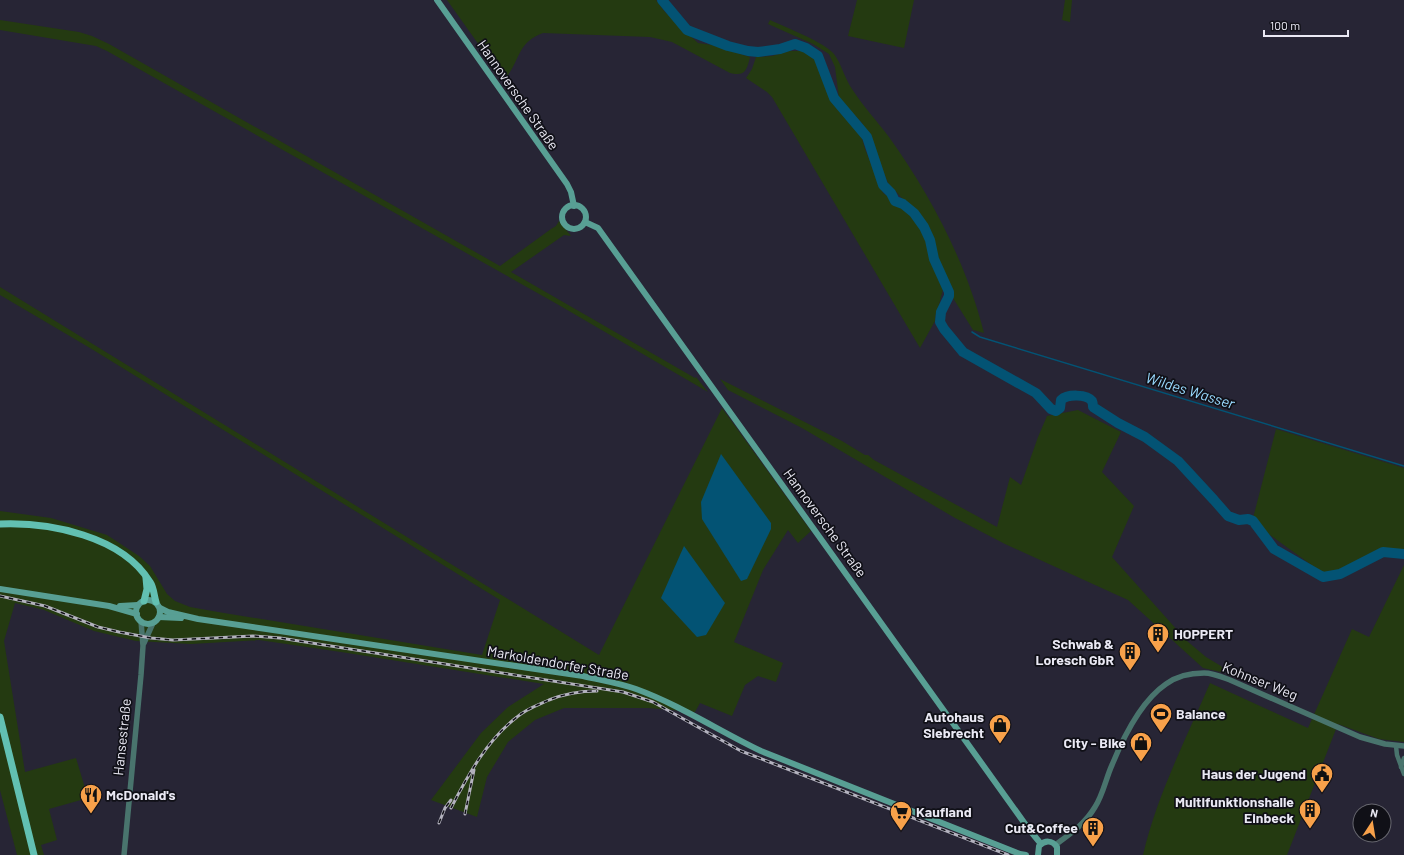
<svg xmlns="http://www.w3.org/2000/svg" width="1404" height="855" font-family="Barlow,sans-serif">
<rect width="100%" height="100%" fill="#272535"/>
<g fill="#243a11">
<path d="M447,0h209l9,12 33,31 14,2 38,12c-3,13 -5,20 -20,16l-58,-31 -22,-5 -107,-4c-27,10 -22,28 -39,47z"/>
<polygon points="857,0 914,0 904,48 848,36"/>
<polygon points="1065,0 1072,0 1070,22 1062,20"/>
<polygon points="0,20 79,32 92,36 109,44 500,266 551,229 556,226 559,221 571,236 564,235 511,272 695,378 696,377 708,392 557,304 107,51 96,46 0,30"/>
<path d="M770,20c15,7 56,23 64,34 7,9 11,25 18,35 11,17 25,32 37,48 42,59 77,125 95,196l-11,-3 -20,-32v-3l-11,-24 -12,-37 -7,-13 -35,-38 -19,-47 -7,-13 -23,-25 -4,-31 -6,-13 -16,-10 -45,-20z"/>
<polygon points="789,51 805,51 815,57 831,99 861,135 865,149 883,193 889,197 892,203 904,209 914,218 925,235 933,266 941,281 943,289 939,305 936,312 935,321 920,348 772,97 767,92 746,78 752,69 756,57 772,56"/>
<polygon points="0,287 599,655 722,408 811,531 798,543 788,530 763,570 734,642 783,663 776,682 758,676 745,685 732,716 700,703 695,712 648,708 564,708 535,720 508,742 487,777 477,817 431,800 481,733 508,707 544,684 341,652 259,640 191,644 136,641 94,631 44,610 15,603 4,641 25,772 76,758 88,798 49,809 57,840 41,845 44,855 17,855 0,790 0,511 51,518 107,535 139,556 150,566 167,594 175,601 190,607 218,612 482,655 500,600 90,348 0,295"/>
<polygon points="720,379 842,441 865,455 868,455 874,460 997,527 1010,477 1021,485 1038,437 1047,416 1078,410 1121,432 1102,472 1134,506 1112,557 1187,641 1206,657 1221,666 1225,673 1203,668 1128,600 1005,544 955,518 802,428 728,390"/>
<polygon points="1276,429 1404,468 1404,552 1382,549 1340,572 1324,574 1252,522"/>
<path d="M1404,565v177l-25,-3 -41,-15 -51,131h-144c14,-60 43,-116 67,-172l98,45 44,-99 17,8z"/>
</g>
<g fill="#035374">
<polygon points="721,454 771,523 771,529 747,579 741,581 702,519 701,502"/>
<polygon points="684,546 725,603 706,635 697,637 661,598"/>
</g>
<g fill="none" stroke-linecap="round" stroke-linejoin="round">
<polyline stroke="#035374" stroke-width="1.5" points="972,332 980,337 1404,466"/>
<path stroke="#035374" stroke-width="10" d="M662,0l25,30 41,16 20,5 10,1 22,-3 15,-5 11,4 12,8 16,42 33,39 16,48 8,8 4,8 8,3 11,9 10,14 6,13 4,19 15,33v4l-8,16 -1,10 4,7 19,23 73,41 15,16 5,2 4,-3 1,-8c6,-6 26,-6 31,1 1,2 1,4 1,6l25,16 27,14 33,24 36,39 14,16 11,4 9,-1 5,2 21,28 49,28 17,-3 43,-22 21,2"/>
<g stroke="#49746d" stroke-width="4.5">
<polyline points="1396,746 1397,755 1404,774"/>
<polyline points="1401,767 1404,758"/>
</g>
<g stroke="#49746d" stroke-width="5.5">
<polyline points="144,643 153,623"/>
<path d="M1055,845c15,-11 30,-21 40,-38 8,-12 11,-29 17,-42 11,-27 29,-64 54,-81 11,-8 25,-11 38,-11 9,0 18,4 26,7l130,57 25,7 19,2"/>
<polyline points="124,855 141,675 143,646 141,621"/>
</g>
<g stroke="#589f94" stroke-width="6">
<polyline points="437,0 567,184 571,192 574,206"/>
<circle cx="574" cy="217" r="12"/>
<polyline points="585,222 598,228 1028,828 1041,844"/>
<polyline points="0,589 109,606 137,614"/>
<circle cx="148" cy="612" r="12"/>
<polyline points="120,606 138,605"/>
<path d="M160,608l8,4 30,7 385,57c17,4 36,7 53,13 44,16 83,42 125,62l259,103 6,1"/>
<polyline points="159,617 181,618"/>
<path d="M1038,855l1,-9c6,-6 13,-6 18,1v8"/>
</g>
<g stroke="#62c0b2" stroke-width="7">
<path d="M0,524c50,-2 122,12 150,58 4,6 4,14 6,20"/>
<polyline points="144,601 147,589 146,578"/>
<polyline points="0,717 34,855"/>
</g>
<g stroke="#b3b2be" stroke-width="3">
<g id="rail">
<polyline points="0,596 45,606 98,627 119,632 151,638 173,640 253,636 280,638 623,692 653,702 741,751 1008,855"/>
<path d="M451,808c17,-33 36,-68 66,-91 9,-8 21,-12 32,-17 15,-6 32,-9 48,-9"/>
<polyline points="465,814 474,770"/>
<polyline points="439,823 445,808 451,800"/>
</g>
</g>
<use href="#rail" stroke="#101017" stroke-width="1.5" stroke-dasharray="4.5" stroke-linecap="butt"/>
</g>
<defs>
<g id="building-pin" transform="scale(1.15)"><path d="M0 17L-7.5 6A9.5 9.5 0 1 1 7.5 6Z" fill="#f8a14a" stroke="#101017"/><path d="M-4-6H4V6H1V3H-1V6H-4ZM-2.5-4.3h1.7v1.8h-1.7ZM.8-4.3h1.7v1.8H.8ZM-2.5-1h1.7V.8h-1.7ZM.8-1h1.7V.8H.8Z" fill="#111"/></g>
<g id="stadium-pin" transform="scale(1.15)"><path d="M0 17L-7.5 6A9.5 9.5 0 1 1 7.5 6Z" fill="#f8a14a" stroke="#101017"/><path d="M0-5a6.5 5 0 1 0 0 10a6.5 5 0 1 0 0-10ZM-3.5-1.8h7v3.6h-7Z" fill="#111"/></g>
<g id="shop-pin" transform="scale(1.15)"><path d="M0 17L-7.5 6A9.5 9.5 0 1 1 7.5 6Z" fill="#f8a14a" stroke="#101017"/><path d="M-5-2.5h2.3a2.7 3.5 0 0 1 5.4 0H5L5.5 6h-11ZM-1.5-2.5h3a1.5 2.3 0 0 0-3 0Z" fill="#111"/></g>
<g id="civic-pin" transform="scale(1.15)"><path d="M0 17L-7.5 6A9.5 9.5 0 1 1 7.5 6Z" fill="#f8a14a" stroke="#101017"/><path d="M-.6-6.5H3V-4.5H.6V-3L4-1V1h2V6H-6V1h2V-1L-.6-3ZM-1.2 2.5V6h2.4V2.5Z" fill="#111"/></g>
<g id="restaurant-pin" transform="scale(1.15)"><path d="M0 17L-7.5 6A9.5 9.5 0 1 1 7.5 6Z" fill="#f8a14a" stroke="#101017"/><path d="M-5-6h1v4h1v-4h1v4h1v-4h1v5L-1.5 .5V6h-2V.5L-5-1ZM5-6V6H3V1.5H1.5Q1.5-4 5-6Z" fill="#111"/></g>
<g id="supermarket-pin" transform="scale(1.15)"><path d="M0 17L-7.5 6A9.5 9.5 0 1 1 7.5 6Z" fill="#f8a14a" stroke="#101017"/><path d="M-6-5.5h2.5l.6 2H6L4.5 2H-2.5L-4.4-4H-6ZM-1.5 3.2a1.3 1.3 0 1 0 .1 0ZM3 3.2a1.3 1.3 0 1 0 .1 0Z" fill="#111"/></g>
</defs>
<g fill-rule="evenodd">
<use href="#building-pin" x="1158" y="634"/>
<use href="#building-pin" x="1130" y="652"/>
<use href="#stadium-pin" x="1161" y="714"/>
<use href="#shop-pin" x="1000" y="725"/>
<use href="#shop-pin" x="1141" y="743"/>
<use href="#civic-pin" x="1322" y="774"/>
<use href="#restaurant-pin" x="91" y="795"/>
<use href="#building-pin" x="1310" y="810"/>
<use href="#supermarket-pin" x="901" y="812"/>
<use href="#building-pin" x="1093" y="828"/>
</g>
<g text-anchor="middle" stroke-width="3.5" stroke-linejoin="round" paint-order="stroke">
<g font-size="14" fill="#eae9f4" stroke="#101017">
<text transform="translate(518 95) rotate(55)" y="5">Hannoversche Straße</text>
<text transform="translate(825 523) rotate(54)" y="5">Hannoversche Straße</text>
<text transform="translate(558 663) rotate(10)" y="5">Markoldendorfer Straße</text>
<text transform="translate(1260 681) rotate(22)" y="5">Kohnser Weg</text>
<text transform="translate(122 737) rotate(-84)" y="5">Hansestraße</text>
</g>
<g font-size="14" font-weight="bold" fill="#eae9f4" stroke="#101017" text-anchor="end">
<text x="1174" y="639" text-anchor="start">HOPPERT</text>
<text x="1114" y="649">Schwab &amp;<tspan x="1114" dy="16">Loresch GbR</tspan></text>
<text x="1176" y="719" text-anchor="start">Balance</text>
<text x="984" y="722">Autohaus<tspan x="984" dy="16">Siebrecht</tspan></text>
<text x="1126" y="748">City - Bike</text>
<text x="1306" y="779">Haus der Jugend</text>
<text x="106" y="800" text-anchor="start">McDonald's</text>
<text x="1294" y="807">Multifunktionshalle<tspan x="1294" dy="16">Einbeck</tspan></text>
<text x="916" y="817" text-anchor="start">Kaufland</text>
<text x="1078" y="833">Cut&amp;Coffee</text>
</g>
<g font-size="15" font-style="italic" fill="#99daff" stroke="#101017">
<text transform="translate(1190 391) rotate(17)" y="5">Wildes Wasser</text>
</g>
</g>
<g transform="translate(1372 823) rotate(12)"><circle r="19" fill="#101017" stroke="#67676f"/>
<path d="M0-3L7 15L0 10L-7 15Z" fill="#f8a14a"/>
<text y="-6" font-size="11" font-weight="bold" text-anchor="middle" fill="#eae9f4">N</text>
</g>
<path d="M1264 30v6h84v-6" fill="none" stroke="#eae9f4" stroke-width="2"/>
<text x="1270" y="30" font-size="12" fill="#eae9f4" stroke="#101017" stroke-width="3" paint-order="stroke">100 m</text>
</svg>
